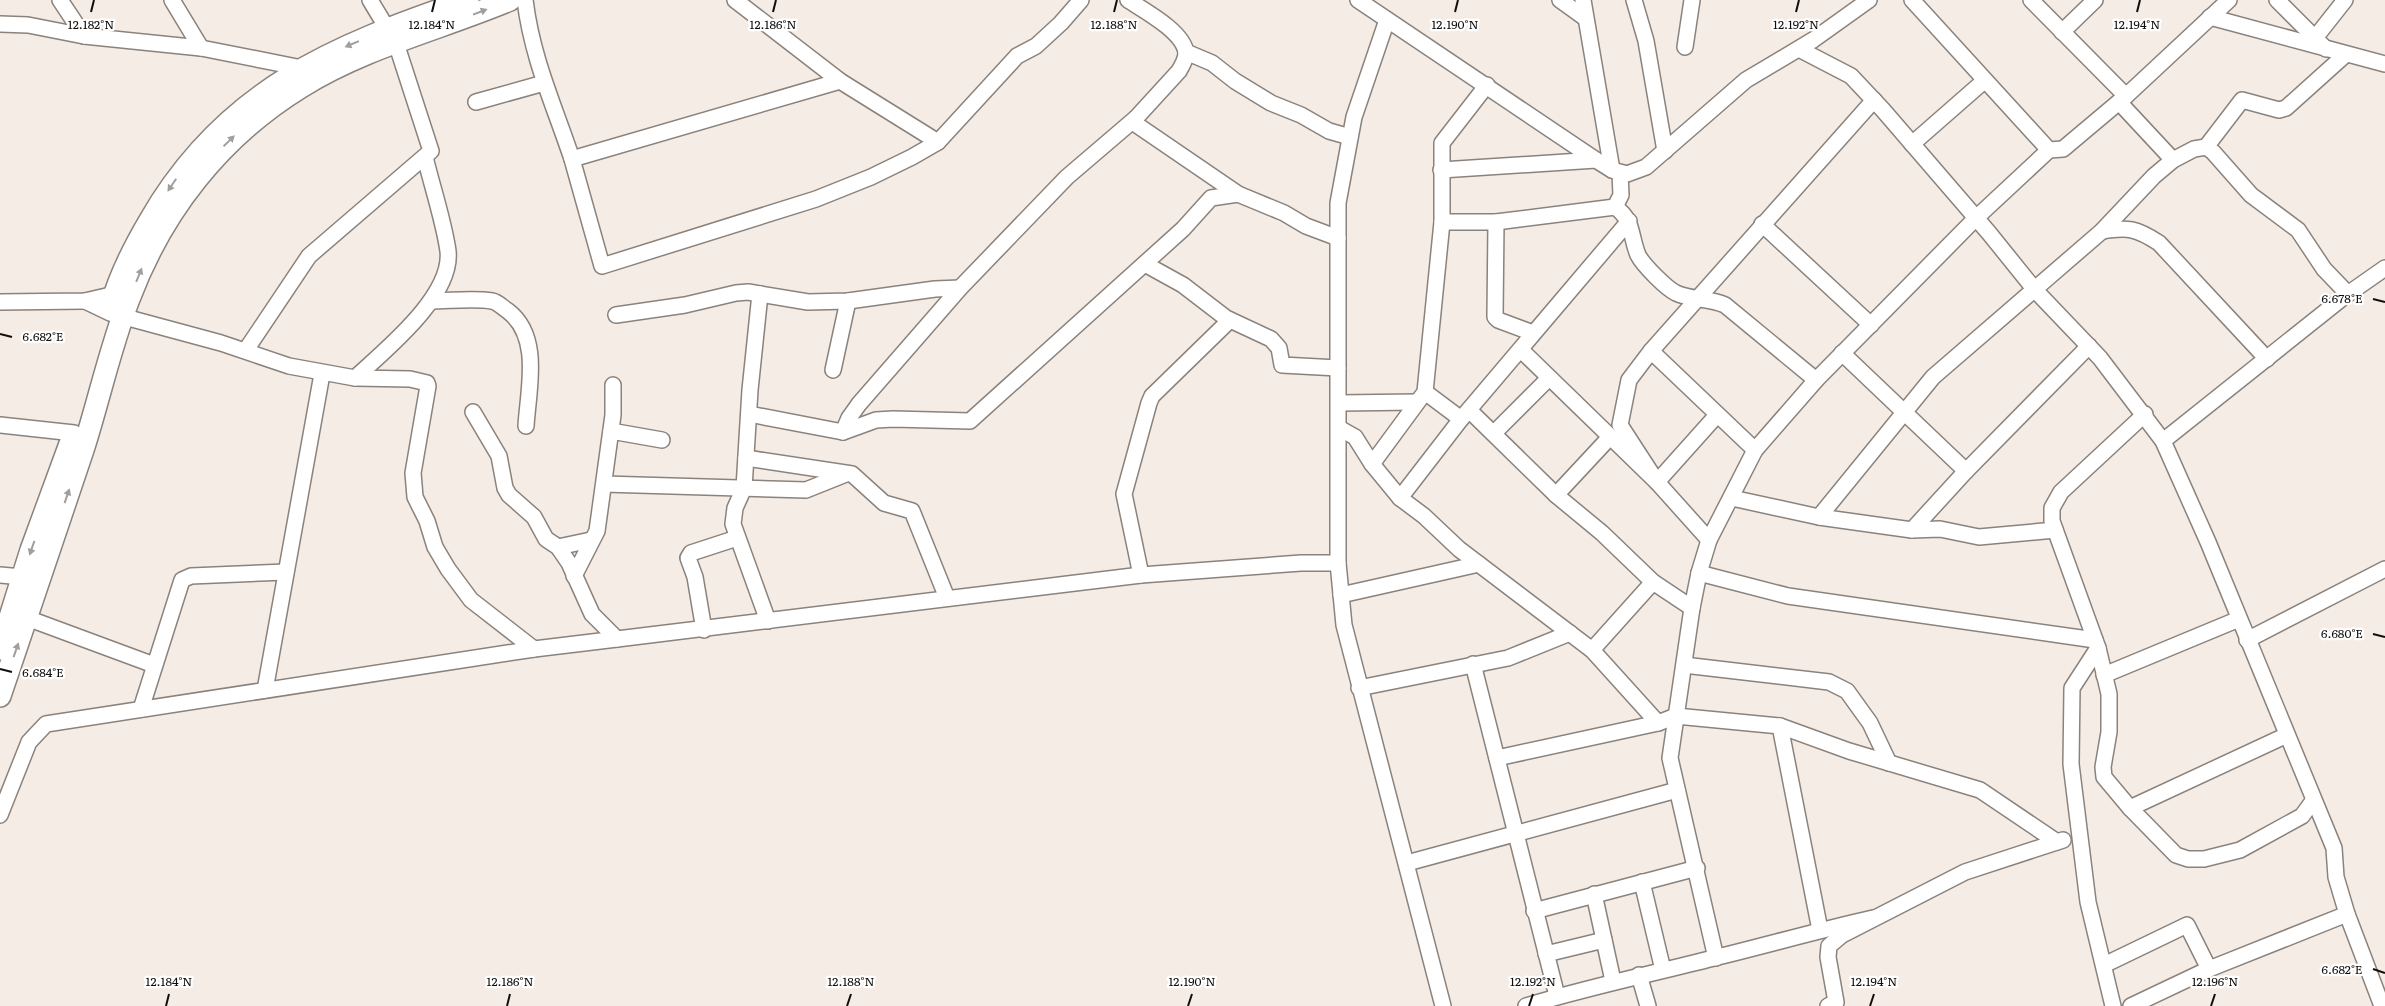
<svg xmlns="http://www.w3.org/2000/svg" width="2385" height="1006" font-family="Literata,serif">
<rect width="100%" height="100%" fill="#f5ece5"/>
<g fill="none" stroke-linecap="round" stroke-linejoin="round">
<g stroke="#8a827c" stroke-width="18">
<g id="minor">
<polyline points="60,0 84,36"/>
<polyline points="172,0 201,48"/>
<polyline points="370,0 388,30"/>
<path d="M525,0c7,58 29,105 47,159l268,-78"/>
<polyline points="735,0 840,81 938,142"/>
<path d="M1128,0c17,11 56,32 58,53 0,6 -4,13 -7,18l-43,47 1,7 101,69 46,19 22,13 32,12"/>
<polyline points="1358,0 1596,160 1612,170 1627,174 1646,167 1746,80 1813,40 1869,0"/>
<polyline points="1560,0 1585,18"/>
<polyline points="1583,0 1612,170"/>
<polyline points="1634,0 1646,41 1665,151"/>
<polyline points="1912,0 2049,150 2063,149 2126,96 2229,0"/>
<polyline points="2031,0 2126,96"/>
<polyline points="2277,0 2326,49"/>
<polyline points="2210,17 2385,64"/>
<polyline points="1387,20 1354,117 1338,203 1338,563 1344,625 1443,1006"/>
<polyline points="0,24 28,25 84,36 201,48 302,68"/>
<polyline points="2062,32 2095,0"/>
<polyline points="2315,38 2345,0"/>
<polyline points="1685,47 1692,0"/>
<polyline points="1799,49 1851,76 1883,110 1989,233 2035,290 2100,358 2163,441 2208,542 2334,848 2336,877 2347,914 2382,1006"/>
<polyline points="1186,52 1212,63 1235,81 1271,103 1301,115 1329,131 1350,137"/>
<polyline points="476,102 544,83"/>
<polyline points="2119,102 2173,160"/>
<polyline points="1912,144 1984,81"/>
<polyline points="2206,147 2242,100 2279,110 2286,108 2345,55"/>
<polyline points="572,159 602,266 816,199 871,177 912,157 938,142 1017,56 1036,46 1061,23 1081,0"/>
<polyline points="1441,170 1596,160"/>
<polyline points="1615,207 1621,195 1620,173"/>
<path d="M1442,222h54l119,-15c19,13 15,29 23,48 5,10 28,33 38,38 15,7 34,5 49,12l91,75"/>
<polyline points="1496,222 1495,317 1498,320 1533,333"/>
<polyline points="1762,224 1871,325"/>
<path d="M2102,231c26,-4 34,-3 57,12l108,116"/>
<polyline points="1145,264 1183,285 1226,318 1271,339 1279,348 1282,365 1338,368"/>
<polyline points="760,294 750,390 744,488 735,508 733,524 768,621"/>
<polyline points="85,301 110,313 221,343 289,366 355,378 410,379 427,383 428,386 413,473 415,497 427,521 435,547 448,569 471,600 534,649"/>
<path d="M431,301c19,0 42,-3 61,0 6,1 11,7 16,10 34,26 20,79 18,115"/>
<polyline points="0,302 85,301 115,294 123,297"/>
<polyline points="616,315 685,305 736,293 748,292 808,302 848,301 935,289 960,288"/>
<polyline points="246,350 309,256 431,151 396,43"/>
<polyline points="1521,350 1657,482 1709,540"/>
<polyline points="1651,351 1755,450"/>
<polyline points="1842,353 1966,471"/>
<polyline points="833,370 848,301"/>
<path d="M355,378c30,-28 98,-82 93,-127 -4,-29 -16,-65 -23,-94"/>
<polyline points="1425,392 1461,419"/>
<polyline points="1339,403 1417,402"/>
<polyline points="1469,410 1556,495 1602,533 1653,582 1692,608"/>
<polyline points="473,412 499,456 505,488 509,495 534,517 546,539 558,547 569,563 592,614 617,639"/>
<polyline points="749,414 843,432 876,420 893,419 970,421 1183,229 1211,198 1238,194"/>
<polyline points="2145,414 2061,492 2052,508 2052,521 2098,648 2109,694 2109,732 2103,767 2104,777 2130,808 2176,855 2188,859 2204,859 2240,850 2302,816 2313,801"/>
<polyline points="0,425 74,433"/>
<polyline points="1339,428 1355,437 1372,464 1400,498 1424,516 1459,549 1592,650 1658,723"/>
<polyline points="611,431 662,440"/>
<polyline points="843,432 849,418 859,404 960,288 1067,177 1136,118"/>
<polyline points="1494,433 1549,378"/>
<polyline points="2163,441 2345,296 2385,268"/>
<polyline points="746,458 852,474 884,503 912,511 947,598"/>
<polyline points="1372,464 1425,392 1442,222 1442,143 1487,85"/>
<polyline points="1657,482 1620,425 1629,380 1651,351 1874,100"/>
<polyline points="1657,482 1717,415"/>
<polyline points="604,484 806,490 846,474"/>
<polyline points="1556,495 1610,437"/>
<polyline points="1400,498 1461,419 1629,221"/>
<polyline points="1732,498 1819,517 1912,530 1940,529 1979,537 2055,530"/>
<polyline points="1819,517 1933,377 2102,231 2154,176 2173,160 2194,149 2206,147 2213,152 2251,195 2298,230 2324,269 2348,294"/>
<polyline points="1912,530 1966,471 2089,346"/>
<polyline points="558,547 591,540"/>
<polyline points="1699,573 1788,596 2095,640"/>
<polyline points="0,575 22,577"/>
<polyline points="1141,575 1124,494 1149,403 1152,396 1230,320"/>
<polyline points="574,576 597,531 613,415 613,385"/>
<polyline points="1341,595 1479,564"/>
<polyline points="27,618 154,665"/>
<polyline points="704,630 695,577 688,558 691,553 737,538"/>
<polyline points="2247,640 2385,569"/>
<polyline points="2098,648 2072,688 2071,764 2088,902 2113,1006"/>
<polyline points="1592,650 1653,582"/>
<polyline points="1473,664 1557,996"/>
<polyline points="1684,665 1829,682 1847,691 1870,723 1889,763"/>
<polyline points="2104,675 2239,619"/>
<polyline points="1359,688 1508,658 1570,633"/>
<polyline points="265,690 322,374"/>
<polyline points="141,709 182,580 191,576 286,572"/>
<polyline points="1780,726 1820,930"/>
<polyline points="1497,758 1658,723 1676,716 1780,726 1849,751 1980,790 2057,842"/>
<polyline points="2130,808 2287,735"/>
<polyline points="0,815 29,742 46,724 534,649 617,639 1141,575 1301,563 1338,563"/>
<polyline points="1407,863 1677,790"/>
<polyline points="1642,882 1663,970"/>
<polyline points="1594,894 1613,981"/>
<polyline points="1534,911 1697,868"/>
<polyline points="1546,954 1604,940"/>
<polyline points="1716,958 1670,758 1692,608 1699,573 1709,540 1755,450 1816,380 1976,218 2049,150"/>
<polyline points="2104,965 2187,925 2209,969"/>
<polyline points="1639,975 1648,1006"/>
<path d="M1526,1006c62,-19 125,-32 188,-48 53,-13 106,-28 159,-40"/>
<polyline points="1828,1006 1836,1002 1828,957 1829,946 1842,935 1965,872 2063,840"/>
<polyline points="2131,1006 2209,969 2347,914"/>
</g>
</g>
<g stroke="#8a827c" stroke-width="24">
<g id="highway">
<path d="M111,306c8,-29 23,-59 39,-86 75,-130 183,-174 318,-220"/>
<polyline points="0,649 31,550 71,441"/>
<path d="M0,696c28,-82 56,-164 83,-246 16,-50 27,-102 46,-151 33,-88 91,-162 172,-212 64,-40 140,-58 209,-87"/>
</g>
</g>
<use href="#minor" stroke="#fff" stroke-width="15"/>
<use href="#highway" stroke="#fff" stroke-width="21"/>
</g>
<defs><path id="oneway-solid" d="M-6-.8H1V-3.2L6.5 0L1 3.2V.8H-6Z" transform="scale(1.25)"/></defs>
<g fill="#a09f9e">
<use href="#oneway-solid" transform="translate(480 12) rotate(-21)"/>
<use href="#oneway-solid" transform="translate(352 44) rotate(157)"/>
<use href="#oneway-solid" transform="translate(229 141) rotate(-44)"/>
<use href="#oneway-solid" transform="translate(172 185) rotate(124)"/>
<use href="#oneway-solid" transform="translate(139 275) rotate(-68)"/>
<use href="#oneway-solid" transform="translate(67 496) rotate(-71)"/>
<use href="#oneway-solid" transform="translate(32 548) rotate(109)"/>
<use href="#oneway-solid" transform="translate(16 650) rotate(-71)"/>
</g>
<path fill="none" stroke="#110e0c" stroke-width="2" d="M91,12l3,-12M432,12l3,-12M773,12l3,-12M1114,12l3,-12M1455,12l3,-12M1796,12l3,-12M2137,12l3,-12M2373,299l12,3M0,334l12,3M2373,634l12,3M0,669l12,3M2373,969l12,4M166,1006l3,-12M507,1006l3,-12M847,1006l4,-12M1188,1006l4,-12M1529,1006l4,-12M1870,1006l4,-12M2211,1006l4,-12"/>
<g font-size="12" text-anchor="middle" fill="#110e0c" stroke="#fff" stroke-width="4.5" stroke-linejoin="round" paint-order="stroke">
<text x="91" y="29">12.182°N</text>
<text x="432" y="29">12.184°N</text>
<text x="773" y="29">12.186°N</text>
<text x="1114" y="29">12.188°N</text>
<text x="1455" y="29">12.190°N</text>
<text x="1796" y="29">12.192°N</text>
<text x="2137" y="29">12.194°N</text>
<text x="2342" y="303">6.678°E</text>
<text x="43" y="341">6.682°E</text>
<text x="2342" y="638">6.680°E</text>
<text x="43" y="677">6.684°E</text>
<text x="2342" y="974">6.682°E</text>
<text x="169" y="986">12.184°N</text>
<text x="510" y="986">12.186°N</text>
<text x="851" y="986">12.188°N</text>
<text x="1192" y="986">12.190°N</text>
<text x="1533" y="986">12.192°N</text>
<text x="1874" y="986">12.194°N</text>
<text x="2215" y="986">12.196°N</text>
</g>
</svg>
